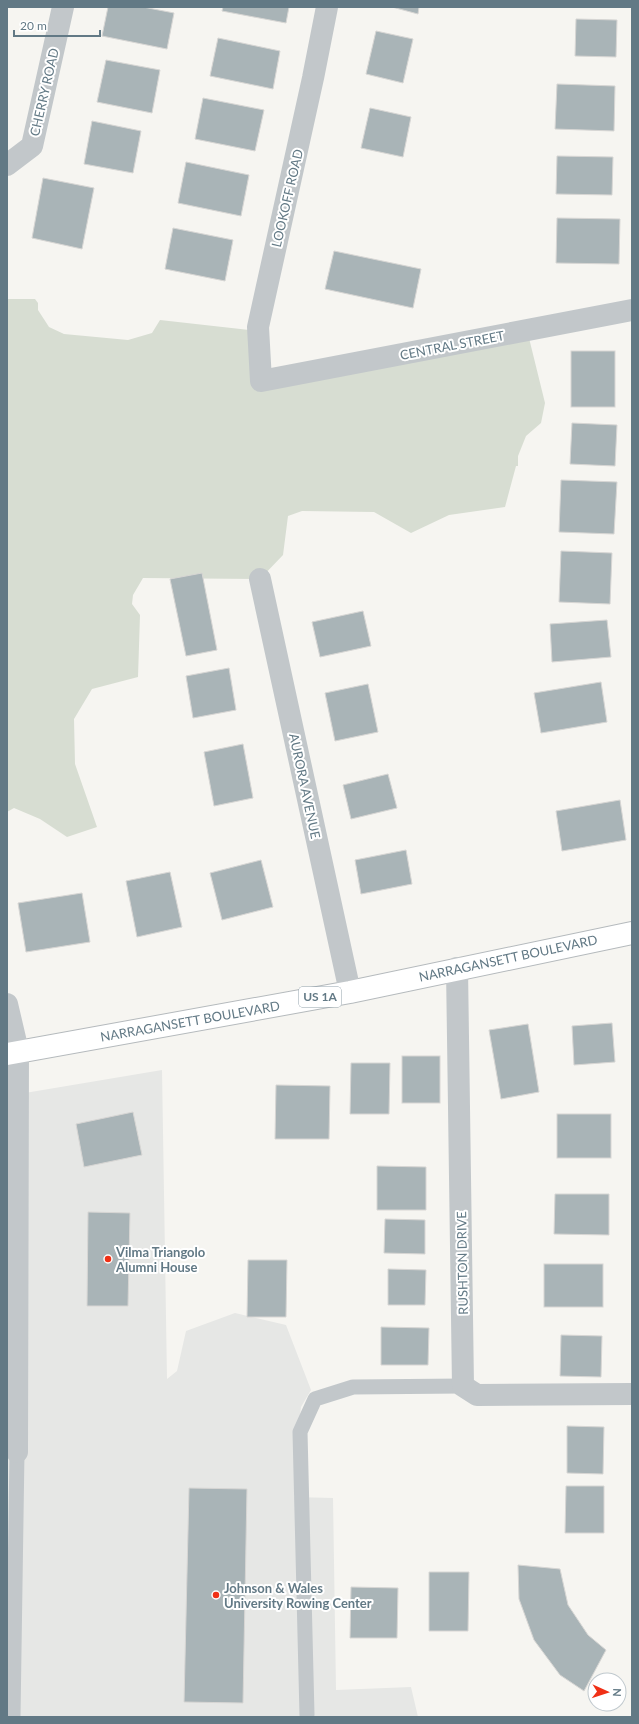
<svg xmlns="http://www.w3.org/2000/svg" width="639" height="1724" font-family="Lato,sans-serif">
<rect width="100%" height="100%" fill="#f6f5f1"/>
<polygon fill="#e6e7e5" points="162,1070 167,1379 177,1371 186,1331 235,1313 286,1325 311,1390 301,1407 295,1455 294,1497 333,1498 336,1690 411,1687 418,1717 7,1717 7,1096"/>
<polygon fill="#d7ddd2" points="7,299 35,299 38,303 38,310 49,327 64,334 128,340 152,333 160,320 258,331 261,381 529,338 545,403 541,423 526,436 518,456 518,466 516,466 505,507 449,515 411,533 374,512 302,511 288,516 283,555 260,579 143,578 133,595 132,604 140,615 138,677 92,689 74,719 75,764 97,827 67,837 40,819 14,808 7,812"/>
<g fill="#a9b4b7" stroke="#d7d6d4">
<polygon points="108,7 143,7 174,13 167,49 102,36"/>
<polygon points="223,7 289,7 286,23 222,11"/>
<polygon points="392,7 419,7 418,14"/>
<polygon points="576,19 617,20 616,57 575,56"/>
<polygon points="376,31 413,39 403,83 366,74"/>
<polygon points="218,38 280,51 273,89 210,76"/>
<polygon points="106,60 160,70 152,113 97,102"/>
<polygon points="557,84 615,86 614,131 555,129"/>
<polygon points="203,98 264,110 255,151 195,139"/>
<polygon points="370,108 411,117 403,157 361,148"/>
<polygon points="92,121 141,131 133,173 84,164"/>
<polygon points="557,156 613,157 612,195 556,194"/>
<polygon points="186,162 249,175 241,216 178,203"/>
<polygon points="43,178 94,188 82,249 32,238"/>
<polygon points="557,218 620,219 619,264 556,263"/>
<polygon points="173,228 233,240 225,281 165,269"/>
<polygon points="334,251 421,269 413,308 325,289"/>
<rect x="571" y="351" width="44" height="56"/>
<polygon points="572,423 617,425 615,466 570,464"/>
<polygon points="561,480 617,482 614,534 559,532"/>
<polygon points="561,551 612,553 610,604 559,602"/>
<polygon points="202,573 217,650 186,656 170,579"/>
<polygon points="363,611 371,646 320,657 312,622"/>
<polygon points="607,620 611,657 552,662 550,624"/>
<polygon points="229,668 236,710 193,718 186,676"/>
<polygon points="601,682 607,722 541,733 534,693"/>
<polygon points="368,684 378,732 335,741 325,693"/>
<polygon points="243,744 253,798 214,806 204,752"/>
<polygon points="388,774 397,808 351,819 343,785"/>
<polygon points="620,800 626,840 562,851 556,811"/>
<polygon points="406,850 412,884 361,894 355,860"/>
<polygon points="261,860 273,907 222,920 210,873"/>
<polygon points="170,872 182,927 137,937 126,881"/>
<polygon points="82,893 90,942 26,952 18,903"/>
<polygon points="612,1023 615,1062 574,1065 572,1026"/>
<polygon points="528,1024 539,1092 501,1099 489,1030"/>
<rect x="402" y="1056" width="38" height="47"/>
<polygon points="351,1063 390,1063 389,1114 350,1114"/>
<polygon points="276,1085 330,1086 329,1139 275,1139"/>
<polygon points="133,1112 142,1155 84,1167 76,1124"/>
<rect x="557" y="1114" width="54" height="44"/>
<polygon points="377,1166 426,1167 426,1210 377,1210"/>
<polygon points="555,1194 609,1194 609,1235 554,1234"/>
<polygon points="88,1212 130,1213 128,1306 87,1306"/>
<polygon points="385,1219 425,1220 425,1254 384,1253"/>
<polygon points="248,1260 287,1260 286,1317 247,1317"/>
<rect x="544" y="1264" width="59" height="43"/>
<polygon points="388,1269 426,1270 425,1305 388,1305"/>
<polygon points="381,1327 429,1328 428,1365 381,1365"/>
<polygon points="561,1335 602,1336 601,1377 560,1376"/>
<polygon points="567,1426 604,1427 603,1474 567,1473"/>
<polygon points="566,1486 604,1486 604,1533 565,1533"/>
<polygon points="189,1488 247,1489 243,1703 184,1702"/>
<polygon points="518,1565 560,1569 568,1605 588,1635 606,1650 584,1691 560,1675 534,1640 519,1599"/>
<polygon points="429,1572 469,1572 468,1631 429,1631"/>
<polygon points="351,1587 398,1588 397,1638 350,1638"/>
</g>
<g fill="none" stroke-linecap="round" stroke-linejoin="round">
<g stroke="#b5babd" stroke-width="24">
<polyline id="primary" points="7,1054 350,992 632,933"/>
</g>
<g stroke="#c2c7ca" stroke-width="15">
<polyline points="307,1715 300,1432 315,1399 353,1387 463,1386"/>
<polyline points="13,1717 17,1452"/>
</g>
<g stroke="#c2c7ca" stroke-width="22">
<polyline points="327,7 313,78 258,327 261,381 632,310"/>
<polyline points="7,165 32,146 63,7"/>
<polyline points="260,579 350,992"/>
<polyline points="457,968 463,1386 477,1395 632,1394"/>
<polyline points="7,1004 18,1051 17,1452"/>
</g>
<use href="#primary" stroke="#fff" stroke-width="22"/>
</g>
<g fill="#f03016" stroke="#fff" stroke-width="1.5">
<circle cx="108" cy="1259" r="4"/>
<circle cx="216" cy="1595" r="4"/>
</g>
<g text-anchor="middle" stroke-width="4" stroke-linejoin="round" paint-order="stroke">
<rect fill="#fff" stroke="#91a1aa" stroke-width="1" x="299" y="987" width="42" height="20" rx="3"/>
<g font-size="12" font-weight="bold" fill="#627985">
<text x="320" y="1001">US 1A</text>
</g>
<g font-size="13" fill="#627985" stroke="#fff">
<text transform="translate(44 92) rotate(-77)" y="5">CHERRY ROAD</text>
<text transform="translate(287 198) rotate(-77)" y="5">LOOKOFF ROAD</text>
<text transform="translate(452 345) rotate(-11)" y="5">CENTRAL STREET</text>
<text transform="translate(305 786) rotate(78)" y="5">AURORA AVENUE</text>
<text transform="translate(508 958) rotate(-12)" y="5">NARRAGANSETT BOULEVARD</text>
<text transform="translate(190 1021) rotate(-10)" y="5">NARRAGANSETT BOULEVARD</text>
<text transform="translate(462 1263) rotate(-91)" y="5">RUSHTON DRIVE</text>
</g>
<g font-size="13" font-weight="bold" fill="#627985" stroke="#fff" text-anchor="start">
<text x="116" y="1257">Vilma Triangolo<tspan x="116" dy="15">Alumni House</tspan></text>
<text x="224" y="1593">Johnson &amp; Wales<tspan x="224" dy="15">University Rowing Center</tspan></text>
</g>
</g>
<rect width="639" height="1724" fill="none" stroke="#627985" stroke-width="16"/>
<g transform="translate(607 1692) rotate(93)"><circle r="19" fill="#ffffff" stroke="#c0c9ce"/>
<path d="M0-3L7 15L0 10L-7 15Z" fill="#f03016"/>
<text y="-6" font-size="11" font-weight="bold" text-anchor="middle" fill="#627985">N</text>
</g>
<path d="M14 30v6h86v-6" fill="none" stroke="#627985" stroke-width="2"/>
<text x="20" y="30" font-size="12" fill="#627985" stroke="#ffffff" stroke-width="3" paint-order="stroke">20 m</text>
</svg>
